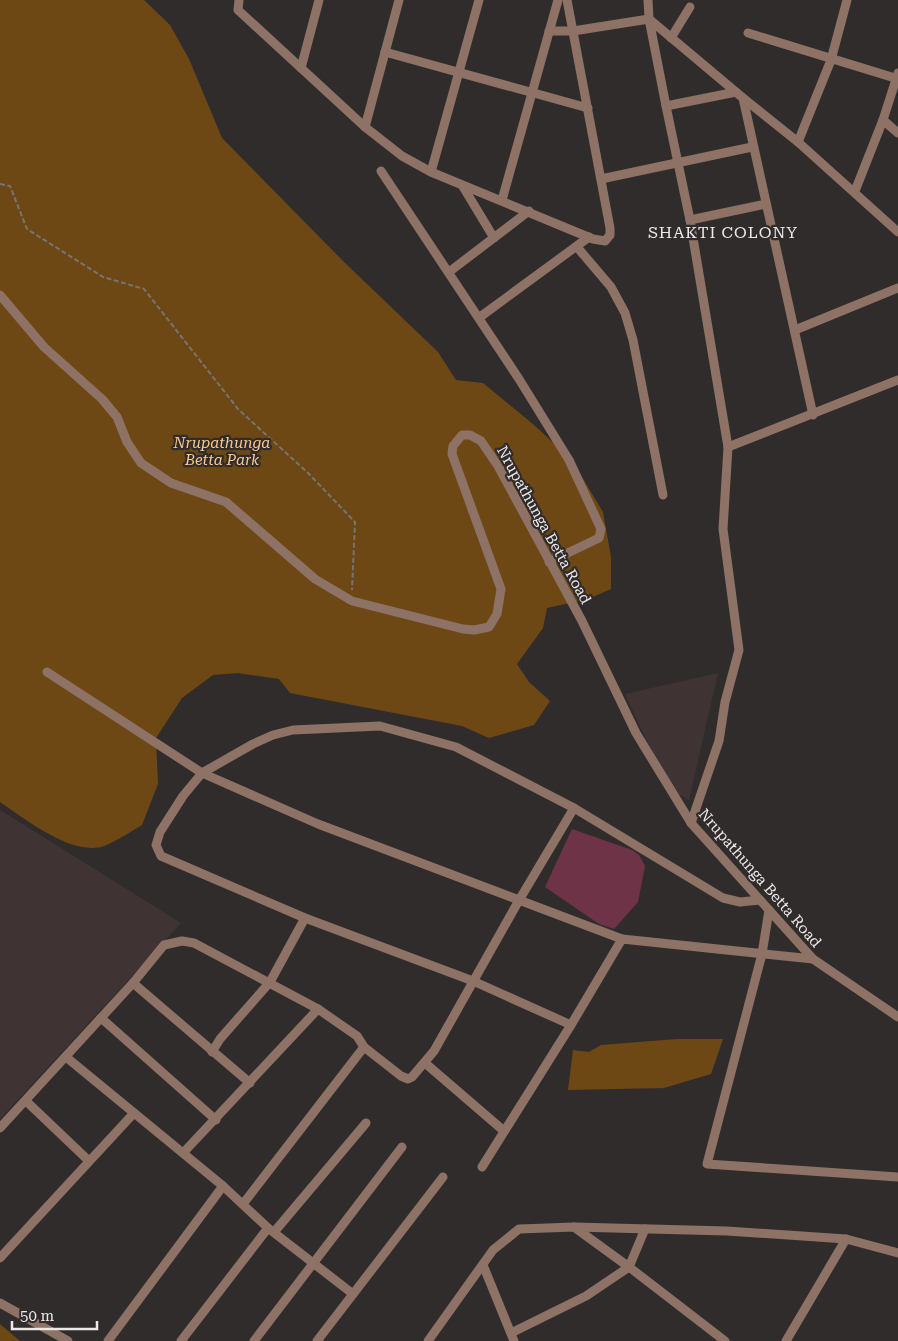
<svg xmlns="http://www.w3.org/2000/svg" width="898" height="1341" font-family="'Roboto Serif',serif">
<rect width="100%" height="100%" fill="#312c2c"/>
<g fill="#3f3433">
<polygon points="718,673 689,800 676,793 645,737 625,694"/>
<polygon points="0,810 181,923 0,1119"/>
</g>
<g fill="#6d4815">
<path d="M0,0h144l26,25 19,34 33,79 122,124 94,90 18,28 27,3 51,42 37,34 32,53 8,45v32l-23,10 -41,9 -4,20 -26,36 12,18 21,19 -16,24 -45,13 -27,-12 -172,-33 -11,-14 -41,-6 -25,2 -31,23 -26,40 2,46 -16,41c-12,7 -25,16 -38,21 -31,11 -79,-27 -104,-44z"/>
<polygon points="677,1039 723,1039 711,1074 664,1088 568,1090 573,1050 589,1052 601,1045"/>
<polygon points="0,1324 20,1341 0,1341"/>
</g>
<polygon fill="#6f3347" points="572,829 632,850 639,855 645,866 638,902 614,929 599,924 545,887"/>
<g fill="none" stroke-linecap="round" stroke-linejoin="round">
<polyline stroke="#787473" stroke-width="2" stroke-dasharray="5 2.5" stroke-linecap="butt" points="0,184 10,186 27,229 103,277 144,289 238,409 308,473 355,522 352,590"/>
<g stroke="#8d7265" stroke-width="9">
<polyline points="239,0 238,10 365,127 402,156 431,172 593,239 605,241 610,235 610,228 567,0"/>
<polyline points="648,0 649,19 666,106 690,220 728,447 723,529 739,650 725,702 719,741 691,823"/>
<polyline points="549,31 573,31 649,19 743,98 813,415"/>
<polyline points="748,33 898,79"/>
<polyline points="671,38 690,7"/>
<polyline points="385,52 588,108"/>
<polyline points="301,68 319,0"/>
<polyline points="743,98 798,142 898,232"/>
<polyline points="666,106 736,92"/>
<polyline points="883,120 898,133"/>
<polyline points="365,127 399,0"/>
<polyline points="798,142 831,60 847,0"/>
<polyline points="381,171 519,379 569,460 601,529 599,538 549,562"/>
<polyline points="431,172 479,0"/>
<polyline points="601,179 752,147"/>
<polyline points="462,185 494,238"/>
<polyline points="855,191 883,120 898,73"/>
<polyline points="502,200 558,0"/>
<polyline points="690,220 766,204"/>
<polyline points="577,247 611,287 625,313 633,340 663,495"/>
<polyline points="449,272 529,211"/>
<polyline points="0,295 44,347 102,399 117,417 127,442 141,463 171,483 226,502 315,579 352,601 463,629 474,630 489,627 497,614 501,589 452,454 453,446 462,435 470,435 481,441 498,466 582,621 636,733 691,823 813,959 898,1017"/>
<polyline points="480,317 589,237"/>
<polyline points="795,330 898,288"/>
<polyline points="728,447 898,380"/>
<polyline points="47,672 202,773 318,824 622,939"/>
<polyline points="769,910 762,954 707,1164 898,1177"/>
<polyline points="133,983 250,1083"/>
<polyline points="101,1018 216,1120"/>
<polyline points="571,1025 473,981 305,918 161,856 156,845 160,832 183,796 202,773 253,744 273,735 293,730 380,726 456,747 574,808 723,898 740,902 760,900"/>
<polyline points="212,1052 220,1039 270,982 305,918"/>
<polyline points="66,1057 223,1186 268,1228 353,1294"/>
<polyline points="425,1063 504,1131"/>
<polyline points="26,1101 89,1161"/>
<polyline points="0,1128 133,983 164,945 182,941 194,943 318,1009 357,1036 364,1047 401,1076 408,1079 412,1077 434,1051 518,902 574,808"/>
<polyline points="183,1153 318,1009"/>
<polyline points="482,1167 571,1025 622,939 813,959"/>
<polyline points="243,1204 364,1047"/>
<polyline points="574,1227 629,1267 725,1341"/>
<polyline points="275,1231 366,1123"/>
<polyline points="0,1258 134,1113"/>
<polyline points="483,1265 514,1341"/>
<polyline points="0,1303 68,1341"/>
<polyline points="511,1333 586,1296 629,1267 645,1229"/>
<polyline points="108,1341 223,1186"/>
<polyline points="181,1341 268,1228"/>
<polyline points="254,1341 402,1147"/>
<polyline points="317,1341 443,1177"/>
<polyline points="428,1341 493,1250 519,1229 574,1227 727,1231 846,1239 898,1253"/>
<polyline points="786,1341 846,1239"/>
</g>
</g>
<g text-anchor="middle" stroke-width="4.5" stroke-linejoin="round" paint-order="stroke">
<g font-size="15" font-style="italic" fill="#fac98d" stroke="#312c2c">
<text x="222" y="448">Nrupathunga<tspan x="222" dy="17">Betta Park</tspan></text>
</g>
<g font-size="15" fill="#ece9e8" stroke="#312c2c">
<text transform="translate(544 525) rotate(61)" y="5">Nrupathunga Betta Road</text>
<text transform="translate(760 878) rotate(49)" y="5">Nrupathunga Betta Road</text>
</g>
<g font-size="16" letter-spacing="1" fill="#ece9e8" stroke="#312c2c">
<text x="723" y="238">SHAKTI COLONY</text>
</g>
</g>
<path d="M12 1321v8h85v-8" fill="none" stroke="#ece9e8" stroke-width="2.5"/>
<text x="20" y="1321" font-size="15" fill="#ece9e8" stroke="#312c2c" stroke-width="4" paint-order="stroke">50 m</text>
</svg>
